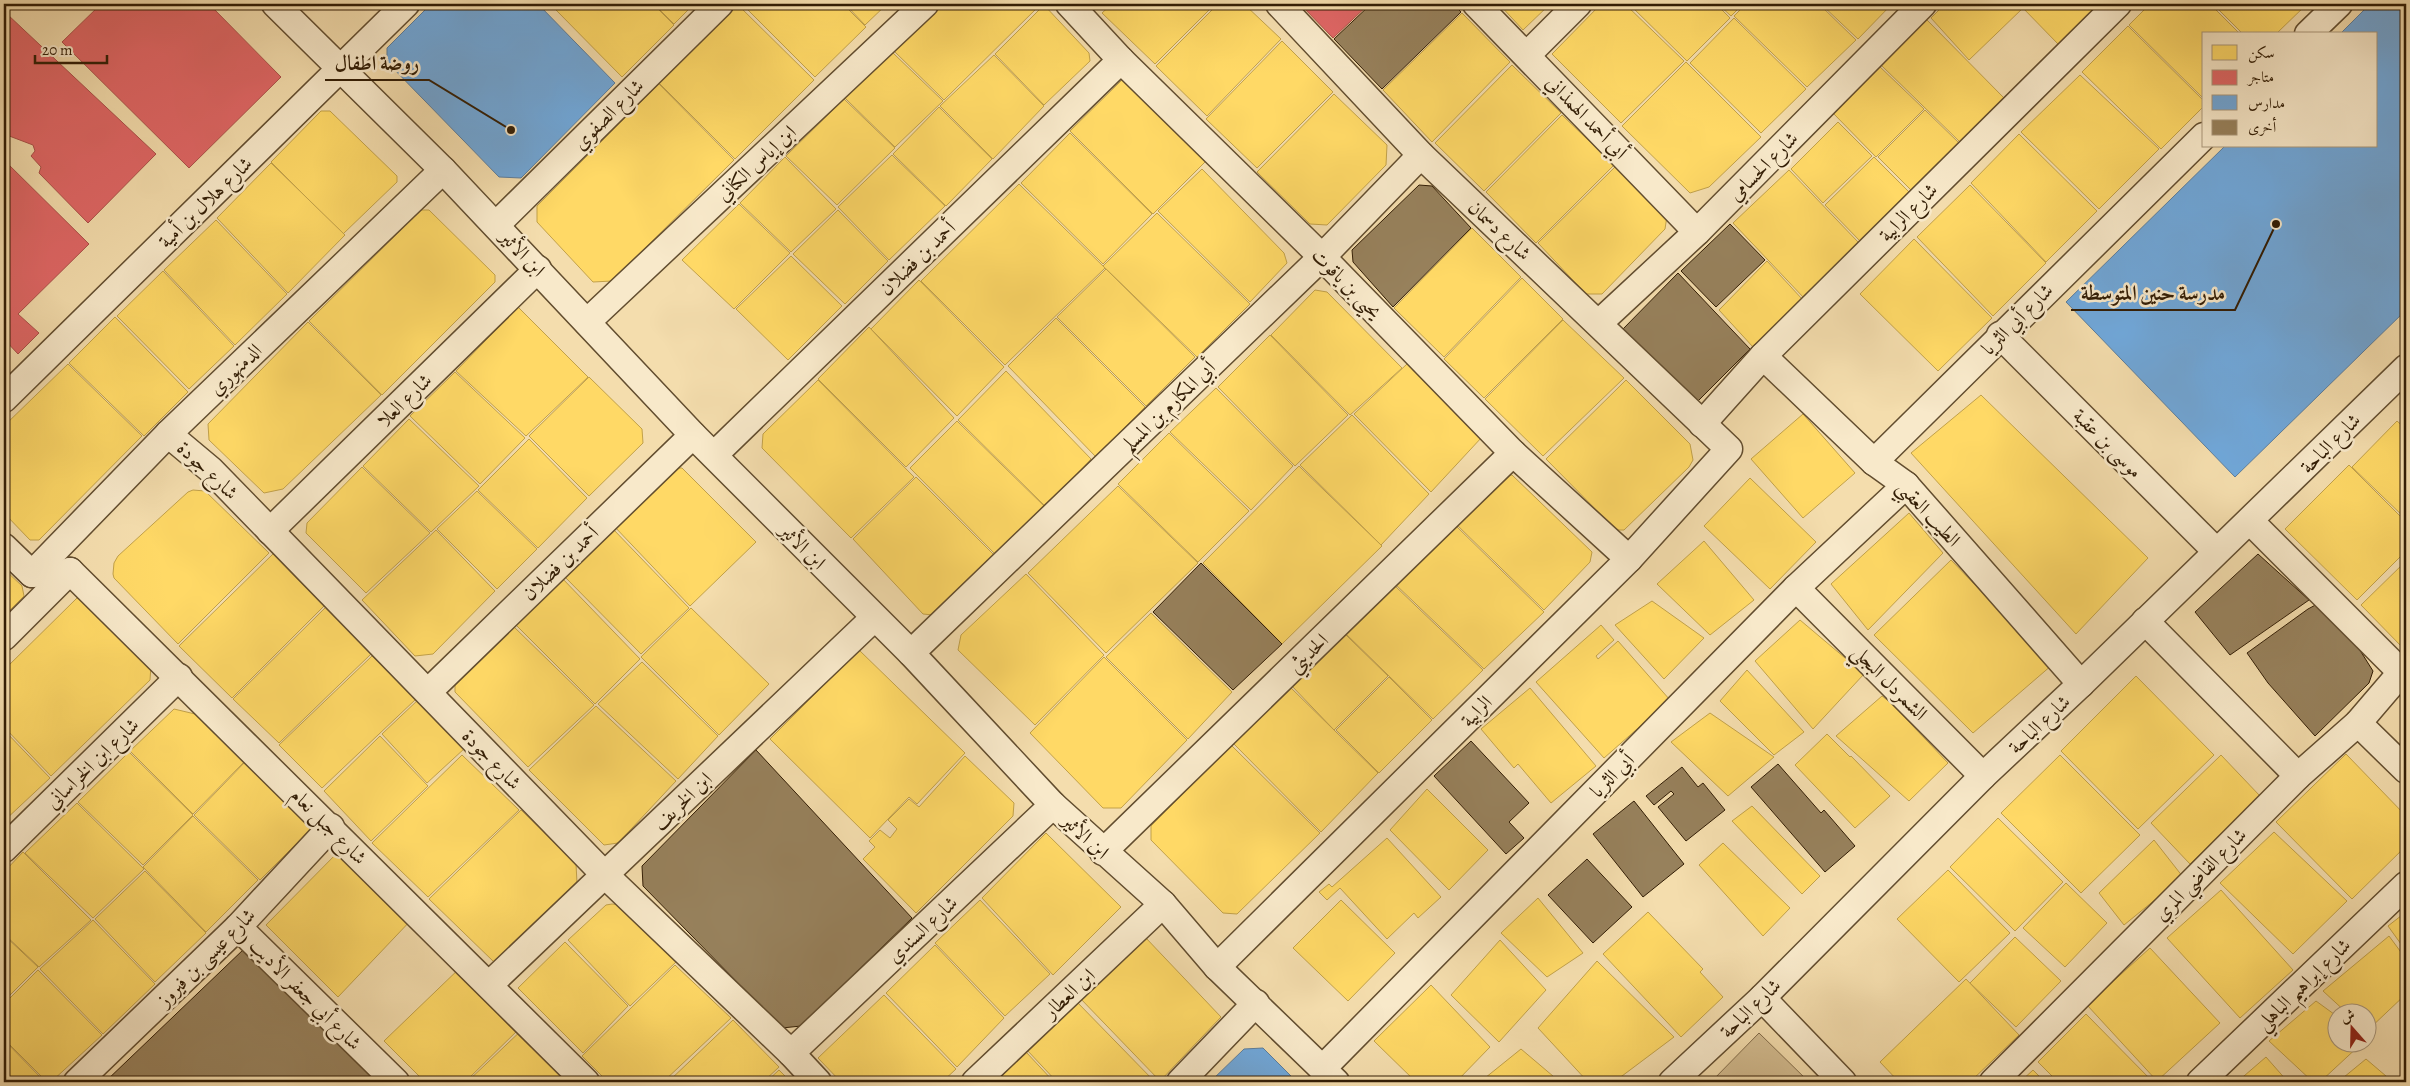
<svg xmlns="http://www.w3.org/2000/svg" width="2410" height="1086" font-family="Alegreya,Amiri,serif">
<rect width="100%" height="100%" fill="#f4ddad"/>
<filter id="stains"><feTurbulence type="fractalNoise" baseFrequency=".004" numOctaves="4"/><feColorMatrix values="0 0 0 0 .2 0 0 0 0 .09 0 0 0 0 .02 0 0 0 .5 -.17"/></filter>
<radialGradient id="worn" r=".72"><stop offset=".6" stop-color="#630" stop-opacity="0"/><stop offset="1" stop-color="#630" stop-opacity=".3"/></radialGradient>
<polygon fill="#d3bc90" stroke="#826c4a" points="1759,1033 1809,1082 1711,1082"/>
<g fill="#ffd966" stroke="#c2a149">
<polygon points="562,4 653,4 674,25 622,77 556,10"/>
<polygon points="654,4 694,4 674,24"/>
<polygon points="742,4 843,4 866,27 815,77"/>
<polygon points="845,4 887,4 865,25"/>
<polygon points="938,4 1041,4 944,100 892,49"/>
<polygon points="1112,4 1215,4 1155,64 1102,13"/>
<polygon points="1218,4 1244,4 1281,39 1207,116 1156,66"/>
<polygon points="1499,4 1550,4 1523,30"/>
<polygon points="1601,4 1625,4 1684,61 1621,123 1552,54"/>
<polygon points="1629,4 1716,4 1730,18 1687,61"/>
<polygon points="1718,4 1743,4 1731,16"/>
<polygon points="1746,4 1819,4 1856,40 1807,87 1734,16"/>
<polygon points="1821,4 1892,4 1858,39"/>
<polygon points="1945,4 2018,4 2023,8 1969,60 1931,18"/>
<polygon points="2019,4 2100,4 2059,45"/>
<polygon points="2150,4 2210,4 2240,34 2204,34 2204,99 2129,25"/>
<polygon points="2213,4 2307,4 2276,34 2243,34"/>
<polygon points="738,5 814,80 735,159 659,83"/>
<polygon points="1044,5 1089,53 1090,61 1044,105 995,54"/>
<polygon points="1462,13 1510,62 1432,142 1383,90"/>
<polygon points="1734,18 1806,89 1761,133 1690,63"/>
<polygon points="1927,20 2005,99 1961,143 1881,65"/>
<polygon points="2128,26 2204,101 2204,106 2161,149 2082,72"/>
<polygon points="1282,41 1333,92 1257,168 1206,119"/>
<polygon points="892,52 943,101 895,147 845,98"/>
<polygon points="994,55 1044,106 993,159 940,106"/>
<polygon points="1686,62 1761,137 1709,187 1690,193 1622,126"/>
<polygon points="1512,65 1561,113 1484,191 1435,143"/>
<polygon points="1878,65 1924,109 1876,157 1832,112"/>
<polygon points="2080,75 2159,149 2099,209 2021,132"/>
<polygon points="1122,80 1206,161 1153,214 1070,131"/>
<polygon points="659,84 734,160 612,281 593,282 537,222 537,206"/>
<polygon points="1334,94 1387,145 1386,165 1327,225 1310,224 1257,172"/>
<polygon points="844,99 895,148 837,205 786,156"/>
<polygon points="939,107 992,159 946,206 893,154"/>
<polygon points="1925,110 1959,143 1911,190 1878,157"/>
<polygon points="321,111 330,111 397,176 397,182 343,234 271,162"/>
<polygon points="1562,115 1614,165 1536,243 1486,192"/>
<polygon points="1838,122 1872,156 1823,203 1791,169"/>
<polygon points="1070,133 1152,214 1103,264 1021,183"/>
<polygon points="2019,134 2097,211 2046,262 1971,183"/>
<polygon points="892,155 945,206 889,260 838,207"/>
<polygon points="785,157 836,209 791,252 740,203"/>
<polygon points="1874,157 1909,192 1860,241 1825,205"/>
<polygon points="271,163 345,235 288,293 217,218"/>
<polygon points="1616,166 1667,216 1665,229 1602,294 1586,294 1538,243"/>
<polygon points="1202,169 1284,253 1287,263 1250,302 1158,211"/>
<polygon points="1789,170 1858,242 1804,298 1733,223"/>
<polygon points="1019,184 1105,268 1005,365 921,281"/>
<polygon points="1970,185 2046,263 1993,316 1917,237"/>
<polygon points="739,204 790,253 734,309 682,260"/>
<polygon points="421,210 429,210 495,275 495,282 382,395 309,321"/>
<polygon points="838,210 888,261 845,304 793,254"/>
<polygon points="1157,213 1250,304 1197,357 1103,266"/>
<polygon points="216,220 287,294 235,345 164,270"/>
<polygon points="1472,228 1521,277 1444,357 1394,308"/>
<polygon points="1914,239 1992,318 1938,371 1860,294"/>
<polygon points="791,256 842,306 788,360 736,309"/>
<polygon points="1767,261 1802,299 1753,347 1719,310"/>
<polygon points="1106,269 1195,357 1146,406 1057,317"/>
<polygon points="163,271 234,346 189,389 117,316"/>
<polygon points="1522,278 1563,319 1484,398 1444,359"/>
<polygon points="919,280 1004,367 957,416 871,329"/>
<polygon points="1315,290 1327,292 1402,368 1350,415 1271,335"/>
<polygon points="518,307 588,377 526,436 456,371"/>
<polygon points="115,317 188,392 144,436 69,363"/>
<polygon points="1056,318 1145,407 1096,457 1008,366"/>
<polygon points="1563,320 1624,378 1543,456 1485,399"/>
<polygon points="308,322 381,395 283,489 264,493 209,440 208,424"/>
<polygon points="869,327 954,418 906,467 818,379"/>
<polygon points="1270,335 1348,415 1295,466 1218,387"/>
<polygon points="68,364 142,436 39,540 30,540 4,513 4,426"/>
<polygon points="1407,364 1482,437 1431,492 1354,414"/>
<polygon points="1006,371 1091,459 1046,507 958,420"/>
<polygon points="455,372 525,438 480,484 410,416"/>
<polygon points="589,377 642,429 643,443 589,496 529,436"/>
<polygon points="818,380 914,477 851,538 762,448 763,434"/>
<polygon points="1626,380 1690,444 1693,460 1689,467 1624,530 1616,530 1546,459"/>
<polygon points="1216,388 1293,466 1251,510 1170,432"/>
<polygon points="1981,395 2148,558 2076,634 1911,453"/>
<polygon points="1803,414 1855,473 1803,518 1751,459"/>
<polygon points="1352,415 1429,494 1381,545 1300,465"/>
<polygon points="409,419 479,486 431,532 363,466"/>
<polygon points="957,421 1045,507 997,556 910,468"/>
<polygon points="2397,421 2406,429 2406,519 2352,467"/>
<polygon points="1169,433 1249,511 1198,562 1118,484"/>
<polygon points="529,439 587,498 538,548 478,490"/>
<polygon points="2349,465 2406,522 2406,551 2357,600 2285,529"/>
<polygon points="1299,466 1382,546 1282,644 1203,563"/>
<polygon points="362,467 430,533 366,593 306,533 307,523"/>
<polygon points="668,468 682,468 756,542 690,606 613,525"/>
<polygon points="1512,475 1592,552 1590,562 1544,610 1454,522 1499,476"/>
<polygon points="916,477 994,555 933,615 923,614 853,539"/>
<polygon points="1750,478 1816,542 1770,589 1704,526"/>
<polygon points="1118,486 1198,563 1106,653 1028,573"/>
<polygon points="193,490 205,491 269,553 178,644 114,578 113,574 114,563 118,556 188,492"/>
<polygon points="477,491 537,549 497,589 437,529"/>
<polygon points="1909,513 1943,553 1868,630 1831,584"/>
<polygon points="1454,524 1544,612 1484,669 1394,583"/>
<polygon points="612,528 689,608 641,654 563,575"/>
<polygon points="436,530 495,591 433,654 415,656 362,600"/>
<polygon points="1704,541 1754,600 1710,635 1657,584"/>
<polygon points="273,554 324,606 232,698 179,646"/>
<polygon points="1951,560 2052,665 1973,733 1874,635"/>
<polygon points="2406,561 2406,645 2403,648 2361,605"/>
<polygon points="4,569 22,586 24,596 4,616"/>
<polygon points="1026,574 1104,655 1035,725 958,650 961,635"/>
<polygon points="560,576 640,659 595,704 514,623"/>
<polygon points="1394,585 1483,670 1433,719 1345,633"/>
<polygon points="77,598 85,598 151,665 150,680 51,776 4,727 4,670"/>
<polygon points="1652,601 1704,638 1664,679 1615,625"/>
<polygon points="326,607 371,654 279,743 233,699"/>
<polygon points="691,608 769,684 719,735 641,657"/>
<polygon points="1151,613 1232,692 1188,739 1106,657"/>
<polygon points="1800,620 1864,674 1813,729 1755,661"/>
<polygon points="512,625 594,705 528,767 455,692 455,681"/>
<polygon points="1601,625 1614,640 1596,656 1598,659 1618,641 1670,700 1604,758 1536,682"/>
<polygon points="1345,634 1388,676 1334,730 1291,685"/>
<polygon points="859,650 965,753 917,804 909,797 870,838 770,739"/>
<polygon points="372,656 416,699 322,788 279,745"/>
<polygon points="1104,657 1187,740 1121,808 1103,808 1030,733"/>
<polygon points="642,662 718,736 678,779 598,704"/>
<polygon points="1747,670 1804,732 1774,755 1720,701"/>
<polygon points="2136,676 2214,755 2138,829 2061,751"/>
<polygon points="1389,677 1432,720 1379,773 1336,730"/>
<polygon points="1290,687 1378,773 1321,832 1233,743"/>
<polygon points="1530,688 1596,766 1551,803 1518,764 1514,768 1481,729"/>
<polygon points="1882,696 1891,703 1948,763 1909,801 1836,736"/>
<polygon points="419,699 465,748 427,783 382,734"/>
<polygon points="596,706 676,781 618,843 604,845 529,770"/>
<polygon points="174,709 195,714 245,761 193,814 130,751"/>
<polygon points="1710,713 1774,757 1728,796 1671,742"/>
<polygon points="4,730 50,778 4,821"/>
<polygon points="1827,734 1850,757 1851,756 1890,796 1855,828 1795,765"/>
<polygon points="380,736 428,786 371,841 324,791"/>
<polygon points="1231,745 1320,833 1237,914 1223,913 1151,840 1151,826"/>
<polygon points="129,752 193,815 143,865 78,802"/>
<polygon points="2346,754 2406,816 2406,846 2352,899 2276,822"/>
<polygon points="462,755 519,810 428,897 372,843"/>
<polygon points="2060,755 2140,835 2081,893 2001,813"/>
<polygon points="2221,755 2260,796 2190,864 2151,823"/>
<polygon points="965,756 1014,803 1013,816 916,913 863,859 875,847 869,841 880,830 890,838 897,829 888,820 909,799 919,807"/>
<polygon points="245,762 312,828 260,880 194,815"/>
<polygon points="1427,789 1488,850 1449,890 1390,830"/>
<polygon points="77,803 144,869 93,918 25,853"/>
<polygon points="1752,806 1820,876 1802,894 1732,821"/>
<polygon points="521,810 576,864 577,883 495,963 429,899"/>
<polygon points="193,816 258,880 206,932 143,867"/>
<polygon points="1998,818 2063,882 2015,931 1950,867"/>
<polygon points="2274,832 2347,901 2293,954 2220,883"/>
<polygon points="1046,833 1121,907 1053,975 982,898"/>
<polygon points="1387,838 1441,897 1418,918 1414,913 1387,939 1340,888 1327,900 1319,892 1329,884 1332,887"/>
<polygon points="2154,840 2183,877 2124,925 2099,893"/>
<polygon points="1723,843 1790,908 1763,936 1699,865"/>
<polygon points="343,847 414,917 338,997 266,925"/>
<polygon points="23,852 91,920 39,967 4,934 4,872"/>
<polygon points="1948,870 2010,933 1959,982 1897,919"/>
<polygon points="145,871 206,933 155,982 95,919"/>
<polygon points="2066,883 2107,923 2065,967 2023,928"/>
<polygon points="2221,890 2293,970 2240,1018 2167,938"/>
<polygon points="1538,898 1583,953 1547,977 1501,933"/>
<polygon points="980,900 1050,974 1005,1016 935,943"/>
<polygon points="1341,900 1395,953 1348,1001 1293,948"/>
<polygon points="612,904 622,905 678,960 630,1006 568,940 606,905"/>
<polygon points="1648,912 1703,969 1700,972 1723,997 1681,1037 1603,954"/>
<polygon points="2406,912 2406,951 2388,926"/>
<polygon points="93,920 155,984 103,1034 40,969"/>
<polygon points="4,935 38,967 4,1001"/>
<polygon points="2389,936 2406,959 2406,994 2368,1030 2368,1014 2348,1014 2323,991"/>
<polygon points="1145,937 1221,1017 1160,1081 1079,997"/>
<polygon points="2015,937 2061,981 2016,1027 1970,983"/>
<polygon points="1500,940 1546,990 1499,1042 1451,995"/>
<polygon points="565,942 628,1006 583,1053 518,988"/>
<polygon points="935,945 1004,1018 957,1067 886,993"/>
<polygon points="2150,948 2220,1023 2157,1081 2087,1005"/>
<polygon points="1597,961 1674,1037 1614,1082 1588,1082 1538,1028"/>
<polygon points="463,965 523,1025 465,1082 425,1082 384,1041"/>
<polygon points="675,965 731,1018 663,1082 608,1082 582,1056"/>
<polygon points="38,970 102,1035 51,1082 47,1082 4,1039 4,1004"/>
<polygon points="1966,979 2019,1035 1970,1082 1899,1082 1880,1062"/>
<polygon points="1431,985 1490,1047 1456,1082 1416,1082 1374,1041"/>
<polygon points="884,995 956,1069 942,1082 841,1082 818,1058"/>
<polygon points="1076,1001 1155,1082 1057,1082 1027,1050"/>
<polygon points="2316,1001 2338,1017 2338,1044 2361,1044 2320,1082 2313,1082 2269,1041"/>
<polygon points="2086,1014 2153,1082 2058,1082 2038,1062"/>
<polygon points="733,1020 779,1067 763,1082 668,1082"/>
<polygon points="525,1027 568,1073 558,1082 467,1082"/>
<polygon points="4,1040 45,1082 4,1082"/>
<polygon points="1521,1049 1560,1082 1480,1082"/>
<polygon points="1026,1052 1054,1082 996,1082"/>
<polygon points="2266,1057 2288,1082 2237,1082"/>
<polygon points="2366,1059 2393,1082 2338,1082"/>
<polygon points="779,1070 791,1082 766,1082"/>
<polygon points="2033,1070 2045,1082 2020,1082"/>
</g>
<g fill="#e06666" stroke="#ac5049">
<polygon points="101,4 209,4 281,77 189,168 62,42"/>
<polygon points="1300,4 1369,4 1333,38"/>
<polygon points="7,14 156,154 88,223 39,173 41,167 31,156 35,151 33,145 4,134 4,18"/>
<polygon points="4,160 89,244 18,314 39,333 18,354 4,339"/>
</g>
<g fill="#6fa8dc" stroke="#5d7e9c">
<polygon points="431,4 538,4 615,83 521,178 499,177 387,62 387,48"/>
<polygon points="2370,4 2406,4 2406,310 2235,477 2066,302 2225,146 2376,146 2376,34 2340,34"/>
<polygon points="1263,1048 1297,1082 1210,1082 1244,1049"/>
</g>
<g fill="#97815c" stroke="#321d05">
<polygon points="1371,4 1453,4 1461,12 1382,89 1334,39"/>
<polygon points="1419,185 1432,186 1471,228 1393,307 1353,262 1352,250"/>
<polygon points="1730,224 1765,260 1716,307 1681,271"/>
<polygon points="1678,273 1750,349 1696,403 1622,330"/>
<polygon points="2258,554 2309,600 2230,655 2195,612"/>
<polygon points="1201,563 1282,644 1233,690 1153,612"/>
<polygon points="2321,602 2351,636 2373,671 2369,683 2315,736 2268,683 2247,653 2308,609"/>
<polygon points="1471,741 1529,803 1509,822 1524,838 1506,854 1434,776"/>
<polygon points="756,750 912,918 801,1026 782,1028 643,886 642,866"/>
<polygon points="1778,764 1821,813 1824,810 1855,846 1825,872 1751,787"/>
<polygon points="1682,767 1698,787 1703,783 1725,810 1686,841 1658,807 1674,794 1671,791 1654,805 1646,796"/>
<polygon points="1634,801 1684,864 1643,897 1593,834"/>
<polygon points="1587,859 1632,907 1593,943 1548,895"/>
<polygon points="245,948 382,1082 105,1082"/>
</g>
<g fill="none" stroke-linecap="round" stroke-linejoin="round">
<g stroke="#624d2f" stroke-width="29">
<g id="minor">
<polyline points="275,4 443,170 693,435 911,653 1053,805 1163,904 1217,967 1336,1082"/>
<polyline points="1069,4 1121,60 1322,257 1513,453 1629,559"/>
<polyline points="1476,4 1697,232"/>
<polyline points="2308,34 2339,4"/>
<polyline points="1527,55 1578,4"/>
<polyline points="496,225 720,4"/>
<polyline points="587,322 925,4"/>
<polyline points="1599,323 1697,232 1923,4"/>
<polyline points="2000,335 2216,551"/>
<polyline points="1763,356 1874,462 1906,485 2081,684"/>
<polyline points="4,399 406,4"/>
<polyline points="1702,424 1763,356 2118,4"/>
<polyline points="168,434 211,470 605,875 791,1053 818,1082"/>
<polyline points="714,455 1121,60"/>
<polyline points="1874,462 2204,136"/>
<polyline points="2250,521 2401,672"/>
<polyline points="270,531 538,269"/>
<polyline points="4,547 32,574 49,572"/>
<polyline points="70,571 586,1082"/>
<polyline points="32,574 168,434 443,170"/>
<polyline points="1796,588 1983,776"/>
<polyline points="2145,621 2298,776"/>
<polyline points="4,637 70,571"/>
<polyline points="911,653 1322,257 1421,155"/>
<polyline points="428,692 693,435"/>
<polyline points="2358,723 2406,770"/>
<polyline points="4,849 179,677"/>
<polyline points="1103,852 1513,453"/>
<polyline points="238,927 396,1082"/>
<polyline points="1217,967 1629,559 1729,449 1421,155 1279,4"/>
<polyline points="489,985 874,618"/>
<polyline points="1762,998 1843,1082"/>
<polyline points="791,1053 1053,805"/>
<polyline points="1322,1069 1796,588 1906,485"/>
<polyline points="77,1082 238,927 331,827"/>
<polyline points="975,1082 1163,904"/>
<polyline points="1180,1082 1256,1003"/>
<polyline points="1672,1082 1762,998 1983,776 2081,684 2406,368"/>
<polyline points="1993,1082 2298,776 2358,723 2406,667"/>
<polyline points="2200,1082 2406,885"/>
</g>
</g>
<use href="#minor" stroke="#f8e9ca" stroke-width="26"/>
</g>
<g text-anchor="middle" stroke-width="5" stroke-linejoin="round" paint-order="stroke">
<g font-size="20" fill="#321d05" stroke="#f8e9ca">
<text transform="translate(608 114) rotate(-45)" y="7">شارع الصفوي</text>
<text transform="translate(1587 117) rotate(46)" y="7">أبي أحمد الهمذاني</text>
<text transform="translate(756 163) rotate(-43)" y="7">ابن إياس الكناني</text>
<text transform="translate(1763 166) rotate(-45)" y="7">شارع الحسامي</text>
<text transform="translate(205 202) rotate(-44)" y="7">شارع هلال بن أمية</text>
<text transform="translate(1908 212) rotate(-45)" y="7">شارع الرابية</text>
<text transform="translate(1500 230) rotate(43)" y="7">شارع دسمان</text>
<text transform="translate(523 253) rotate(47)" y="7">ابن الأثير</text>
<text transform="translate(917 258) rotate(-44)" y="7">أحمد بن فضلان</text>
<text transform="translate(1347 283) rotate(45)" y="7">يحيى بن ياقوت</text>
<text transform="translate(2017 319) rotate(-45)" y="7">شارع أبي الثريا</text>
<text transform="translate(235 369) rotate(-44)" y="7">الدمنهوري</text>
<text transform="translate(404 400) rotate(-44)" y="7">شارع العلا</text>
<text transform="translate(1168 406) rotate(-44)" y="7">أبي المكارم بن المسلم</text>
<text transform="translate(2108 443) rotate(45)" y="7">موسى بن عقبة</text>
<text transform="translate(2330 443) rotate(-45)" y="7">شارع الباحة</text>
<text transform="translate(208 470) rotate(43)" y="7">شارع جودة</text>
<text transform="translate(1929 513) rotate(47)" y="7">الطيب العقبي</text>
<text transform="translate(803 546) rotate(45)" y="7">ابن الأثير</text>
<text transform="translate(560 563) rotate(-44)" y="7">أحمد بن فضلان</text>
<text transform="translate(1308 653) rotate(-44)" y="7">الحديثي</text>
<text transform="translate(1890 682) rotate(45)" y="7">الشمردل البجلي</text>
<text transform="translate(1476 711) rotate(-45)" y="7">الرابية</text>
<text transform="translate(2039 724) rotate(-43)" y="7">شارع الباحة</text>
<text transform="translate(492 759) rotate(46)" y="7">شارع جودة</text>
<text transform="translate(92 763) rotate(-44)" y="7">شارع ابن الخراساني</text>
<text transform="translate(1612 775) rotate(-45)" y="7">أبي الثريا</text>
<text transform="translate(682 801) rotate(-44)" y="7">ابن الخريف</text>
<text transform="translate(329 826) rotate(45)" y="7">شارع جبل نعام</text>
<text transform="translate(1086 836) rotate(43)" y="7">ابن الأثير</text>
<text transform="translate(2200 874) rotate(-45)" y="7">شارع القاضي المري</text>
<text transform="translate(922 929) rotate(-43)" y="7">شارع السندي</text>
<text transform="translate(206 957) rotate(-45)" y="7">شارع عيسى بن فيروز</text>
<text transform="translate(2303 984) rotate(-44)" y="7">شارع إبراهيم الباهلي</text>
<text transform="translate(1069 993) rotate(-43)" y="7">ابن العطار</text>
<text transform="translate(306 994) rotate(45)" y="7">شارع أبي جعفر الأديب</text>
<text transform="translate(1750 1008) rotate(-44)" y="7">شارع الباحة</text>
</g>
</g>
<path fill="none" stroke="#321d05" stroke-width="2" d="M511 130L429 80H325M2276 224L2235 310H2071"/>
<g fill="#321d05" stroke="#f8e9ca" stroke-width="2">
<circle cx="511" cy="130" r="5"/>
<circle cx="2276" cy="224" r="5"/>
</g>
<g font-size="21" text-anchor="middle" font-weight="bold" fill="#321d05" stroke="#f8e9ca" stroke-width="5" stroke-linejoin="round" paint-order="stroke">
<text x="377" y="70">روضة اطفال</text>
<text x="2153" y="300">مدرسة حنين المتوسطة</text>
</g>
<rect width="2410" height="1086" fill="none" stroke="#f4ddad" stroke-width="20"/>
<rect x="5" y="5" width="2400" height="1076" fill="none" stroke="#321d05" stroke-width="2.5"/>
<rect x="10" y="10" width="2390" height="1066" fill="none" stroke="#321d05"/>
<rect x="2202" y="32" width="175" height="115" fill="#f8e9ca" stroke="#a9977b"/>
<rect x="2212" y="45" width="25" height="15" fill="#ffd966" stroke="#a9977b"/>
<text x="2248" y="58" font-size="15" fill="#321d05">سكن</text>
<rect x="2212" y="70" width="25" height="15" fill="#e06666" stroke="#a9977b"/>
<text x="2248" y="82" font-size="15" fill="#321d05">متاجر</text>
<rect x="2212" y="95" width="25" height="15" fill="#6fa8dc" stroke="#a9977b"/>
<text x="2248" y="108" font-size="15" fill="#321d05">مدارس</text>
<rect x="2212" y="120" width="25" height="15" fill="#97815c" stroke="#a9977b"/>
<text x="2248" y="132" font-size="15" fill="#321d05">أخرى</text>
<g transform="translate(2352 1028) rotate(340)"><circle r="24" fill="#f8e9ca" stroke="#a9977b"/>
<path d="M0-4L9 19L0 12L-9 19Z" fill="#8f2418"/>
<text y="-8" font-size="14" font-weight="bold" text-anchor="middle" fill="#321d05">ش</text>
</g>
<path d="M35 55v8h72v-8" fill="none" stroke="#321d05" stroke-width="2.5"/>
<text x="42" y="55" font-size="15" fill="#321d05" stroke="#f8e9ca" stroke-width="4" paint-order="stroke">20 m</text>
<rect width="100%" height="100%" filter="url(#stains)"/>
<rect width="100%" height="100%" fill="url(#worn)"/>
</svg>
